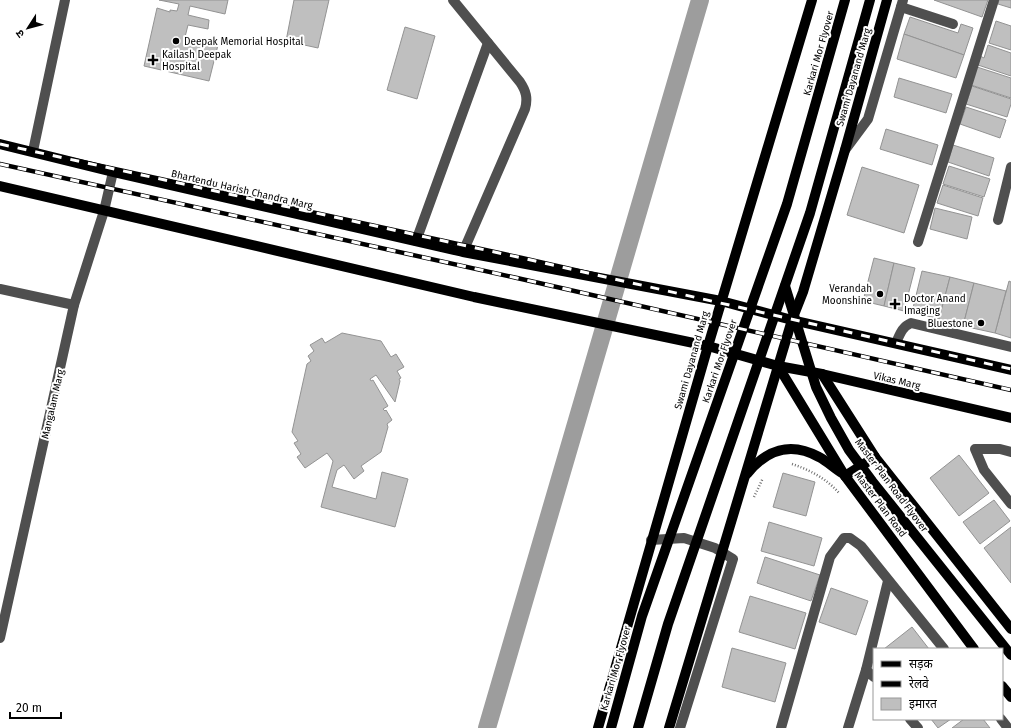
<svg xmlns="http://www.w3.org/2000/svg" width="1011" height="728" font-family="'Fira Sans','Noto Sans Devanagari',sans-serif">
<rect width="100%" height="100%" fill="#fff"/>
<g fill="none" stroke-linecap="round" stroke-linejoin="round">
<polyline stroke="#9d9d9d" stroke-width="18" points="487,728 700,0"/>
</g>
<g fill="#bfbfbf" stroke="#939393">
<polygon points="159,0 228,0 225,14 190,6 188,15 209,20 208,29 188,25 185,37 218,45 209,81 144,66 157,8 170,12 170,10 177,11 179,4"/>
<polygon points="294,0 329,0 318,48 286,41"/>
<polygon points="934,0 988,0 982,17"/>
<polygon points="999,0 1011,0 1011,8 998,4"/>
<polygon points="910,17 958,33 961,24 973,28 964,55 904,34"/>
<polygon points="996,21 1011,26 1011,50 989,43"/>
<polygon points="405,27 435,36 417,99 387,90"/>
<polygon points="904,34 964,55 956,78 897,59"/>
<polygon points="988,45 1011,53 1011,76 978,65 980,56 984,58"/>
<polygon points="977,67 1011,78 1011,98 971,85"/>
<polygon points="899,78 952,94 946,113 894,97"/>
<polygon points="972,86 1011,99 1011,104 1007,117 966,104"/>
<polygon points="966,107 1006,120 1000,138 960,124"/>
<polygon points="886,129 938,145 932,165 880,149"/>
<polygon points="953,145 994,158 989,176 948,162"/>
<polygon points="949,166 990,179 984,197 943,184"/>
<polygon points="862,167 919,185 904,233 847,215"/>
<polygon points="943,185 983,198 978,216 937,203"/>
<polygon points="935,208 972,217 967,239 930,229"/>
<polygon points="874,258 894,263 884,306 863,301"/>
<polygon points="894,263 915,268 904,311 884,306"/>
<polygon points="922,271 950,277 939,319 912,312"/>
<polygon points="950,277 974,283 963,326 939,319"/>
<polygon points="1009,281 1011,282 1011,338 995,333"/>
<polygon points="974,283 1006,291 995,333 963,326"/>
<polygon points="342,333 381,341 391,357 396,354 404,367 397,371 401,378 399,379 400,381 395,402 376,375 370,379 371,381 373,380 388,406 383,409 385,411 386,410 392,420 387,424 388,427 381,452 361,466 364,471 354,479 344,465 337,470 332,487 376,499 382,472 408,479 395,527 321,507 333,461 327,453 305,468 297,457 301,454 294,443 298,441 292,432 307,364 311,361 308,356 314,351 310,345 322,338 325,343"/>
<polygon points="959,455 989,493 959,516 930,478"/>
<polygon points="783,473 815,482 806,516 773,507"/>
<polygon points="994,500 1010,521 980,544 963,522"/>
<polygon points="769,522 822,538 814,566 761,551"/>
<polygon points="1011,527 1011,583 984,548"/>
<polygon points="765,557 820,575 811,601 757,583"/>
<polygon points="831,588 868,601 856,635 819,622"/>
<polygon points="750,596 806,613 795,649 739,632"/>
<polygon points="912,627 929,649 884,649"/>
<polygon points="732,648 786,663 775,702 722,687"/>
<polygon points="931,719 951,719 938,728"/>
<polygon points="964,719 983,719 990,728 952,728"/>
</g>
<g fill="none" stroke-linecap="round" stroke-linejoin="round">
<g stroke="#717171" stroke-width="2.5" stroke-dasharray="1 2" stroke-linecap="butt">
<path d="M792,464c18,6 35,15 47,29"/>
<polyline points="754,497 763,478"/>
</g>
<g stroke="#4f4f4f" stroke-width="10">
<path d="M453,0l67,82c6,9 8,16 5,27l-62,143"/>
<polyline points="901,7 953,24"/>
<polyline points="845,150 868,119 903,0"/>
<polyline points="33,151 65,0"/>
<polyline points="998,220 1011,167"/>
<polyline points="416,241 488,43"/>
<polyline points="918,242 994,0"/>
<polyline points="0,289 74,305"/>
<path d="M896,343c4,-9 6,-16 15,-20l100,24"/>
<polyline points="1011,452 1000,449 975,449 984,470 1011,504"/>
<polyline points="651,540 684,538 715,548 733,559 680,728"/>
<polyline points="0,638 74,305 104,211 113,172"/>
<polyline points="866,670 888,581"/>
<polyline points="910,719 918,728"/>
<polyline points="1001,719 1008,728"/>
<polyline points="781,728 830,557 844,538 850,538 861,546 944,649"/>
<polyline points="848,728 866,670 874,677"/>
</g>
<g stroke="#000" stroke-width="10">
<polyline points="0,144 113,172 463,252 721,301 792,320 1011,370"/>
<polyline points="0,186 474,297 708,346 778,366 822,374 1011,418"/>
<polyline points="785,286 816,387 831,418 849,450 872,481 1011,655"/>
<polyline points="778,366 845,476 974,649"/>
<polyline points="822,374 875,457 1011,629"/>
<path d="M747,474c19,-24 43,-33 72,-17 8,4 15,11 23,16"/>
<polyline points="845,476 875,457"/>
<polyline points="1002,686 1011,697"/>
<polyline points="598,728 708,346 812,0"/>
<polyline points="611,728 642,616 787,204 845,0"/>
<polyline points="638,728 668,624 810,213 870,0"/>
<polyline points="669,728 792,320 803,292 845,150 887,0"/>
</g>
<g stroke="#000" stroke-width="4.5">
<g id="rail">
<polyline points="0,144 522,258 1011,369"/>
<polyline points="0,164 517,278 1011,390"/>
</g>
</g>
<use href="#rail" stroke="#fff" stroke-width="3" stroke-dasharray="9" stroke-linecap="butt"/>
</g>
<g fill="#000" stroke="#fff" stroke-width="1.5">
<circle cx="176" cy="41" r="4"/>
<path d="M151 54h4v4h4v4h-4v4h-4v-4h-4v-4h4z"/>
<circle cx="880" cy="294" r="4"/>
<path d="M893 298h4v4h4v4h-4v4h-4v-4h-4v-4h4z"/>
<circle cx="981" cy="323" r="4"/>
</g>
<g text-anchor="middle" stroke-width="4" stroke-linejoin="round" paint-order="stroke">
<g font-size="10" fill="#000" stroke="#fff" text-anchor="start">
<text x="184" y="45">Deepak Memorial Hospital</text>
<text x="162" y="58">Kailash Deepak<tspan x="162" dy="12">Hospital</tspan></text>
<text x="872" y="292" text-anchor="end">Verandah<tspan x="872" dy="12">Moonshine</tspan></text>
<text x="904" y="302">Doctor Anand<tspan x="904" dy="12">Imaging</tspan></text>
<text x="973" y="327" text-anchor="end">Bluestone</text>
</g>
<g font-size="10" fill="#000" stroke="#fff">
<text transform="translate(818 53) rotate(-74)" y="4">Karkari Mor Flyover</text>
<text transform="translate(853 77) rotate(-74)" y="4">Swami Dayanand Marg</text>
<text transform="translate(242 189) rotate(13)" y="4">Bhartendu Harish Chandra Marg</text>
<text transform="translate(691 360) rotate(-74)" y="4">Swami Dayanand Marg</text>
<text transform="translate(719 361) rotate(-71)" y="4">Karkari Mor Flyover</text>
<text transform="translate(897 380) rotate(13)" y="4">Vikas Marg</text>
<text transform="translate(52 404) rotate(-77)" y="4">Mangalam Marg</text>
<text transform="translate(892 485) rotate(53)" y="4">Master Plan Road Flyover</text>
<text transform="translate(881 504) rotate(53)" y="4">Master Plan Road</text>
<text transform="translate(615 668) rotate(-74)" y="4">Karkari Mor Flyover</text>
</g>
</g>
<rect x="873" y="648" width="130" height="72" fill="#ffffff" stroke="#999999"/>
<rect x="881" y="661" width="20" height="6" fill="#000000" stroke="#999999"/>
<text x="909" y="668" font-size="12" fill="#000000">सड़क</text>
<rect x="881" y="681" width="20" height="6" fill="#000000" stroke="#999999"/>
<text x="909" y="688" font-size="12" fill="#000000">रेलवे</text>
<rect x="881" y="698" width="20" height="12" fill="#bfbfbf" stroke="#999999"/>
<text x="909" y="708" font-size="12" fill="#000000">इमारत</text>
<g transform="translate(28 28) rotate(234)" stroke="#ffffff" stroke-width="3" paint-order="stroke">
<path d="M0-3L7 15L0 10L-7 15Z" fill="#000000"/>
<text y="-6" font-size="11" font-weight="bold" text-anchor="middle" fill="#000000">उ</text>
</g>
<path d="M10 712v6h51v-6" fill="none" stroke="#000000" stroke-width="2"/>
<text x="16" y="712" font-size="12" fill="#000000" stroke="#ffffff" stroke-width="3" paint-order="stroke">20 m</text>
</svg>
